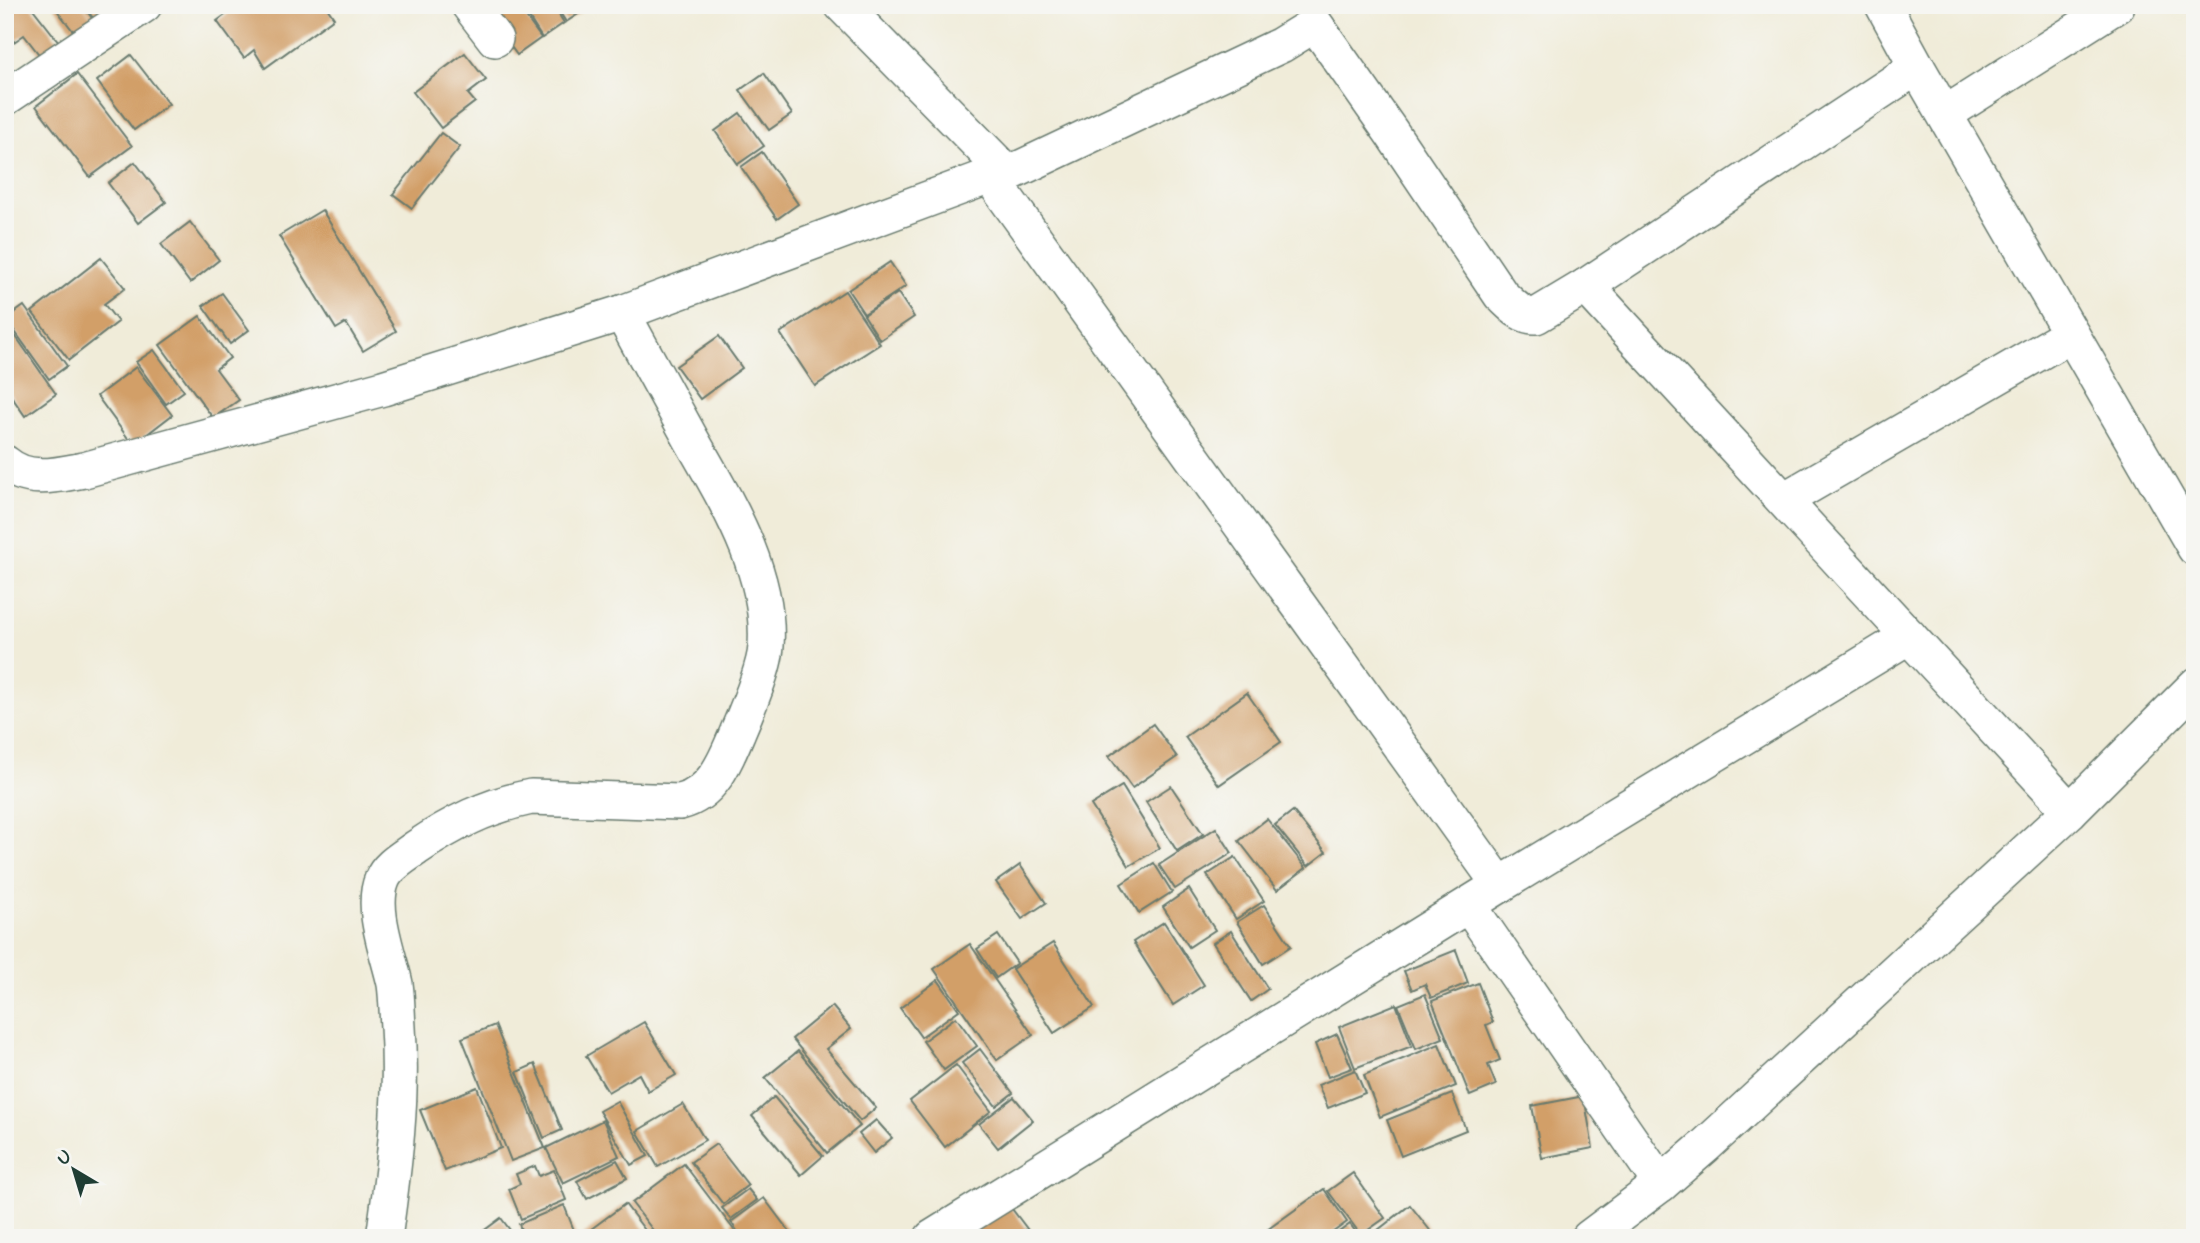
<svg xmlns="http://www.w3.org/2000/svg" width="2200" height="1243" font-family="Mynerve,sans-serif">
<rect width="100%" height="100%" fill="#f6f6f2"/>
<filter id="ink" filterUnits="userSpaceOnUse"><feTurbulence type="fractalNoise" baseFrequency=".0143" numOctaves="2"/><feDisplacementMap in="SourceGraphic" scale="14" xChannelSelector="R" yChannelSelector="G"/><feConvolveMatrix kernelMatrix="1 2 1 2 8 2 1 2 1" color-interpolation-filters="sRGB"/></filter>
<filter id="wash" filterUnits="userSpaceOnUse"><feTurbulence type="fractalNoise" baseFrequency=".00686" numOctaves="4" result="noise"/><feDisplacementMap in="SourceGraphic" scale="28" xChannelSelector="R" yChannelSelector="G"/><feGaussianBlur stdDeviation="1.57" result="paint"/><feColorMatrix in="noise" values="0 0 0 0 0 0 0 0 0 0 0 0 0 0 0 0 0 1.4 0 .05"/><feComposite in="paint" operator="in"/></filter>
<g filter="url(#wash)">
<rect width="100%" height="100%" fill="#f0ecd9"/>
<g id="blocks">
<g fill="#d29f68">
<polygon points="5,5 30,5 66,51 48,66 24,35 14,42 5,31"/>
<polygon points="53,5 82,5 98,26 80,40"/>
<polygon points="83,5 130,5 101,28"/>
<polygon points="239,5 325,5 334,18 265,68 254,50 244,58 217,21"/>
<polygon points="481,5 517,5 541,38 517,55"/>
<polygon points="521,5 553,5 564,23 542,38"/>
<polygon points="555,5 592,5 566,22"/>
<polygon points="465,53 486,80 468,94 475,102 441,128 413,92"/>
<polygon points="131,55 169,104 134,130 97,81"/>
<polygon points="764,73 792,114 769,130 740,90"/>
<polygon points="77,74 132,146 90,177 36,106"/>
<polygon points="740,113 764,146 738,164 715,131"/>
<polygon points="441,133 460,147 412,208 393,194"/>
<polygon points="762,152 798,204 777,219 741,167"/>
<polygon points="135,162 166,202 138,223 108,183"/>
<polygon points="322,210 396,331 363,351 346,323 336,329 279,236"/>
<polygon points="190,222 219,260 190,283 161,244"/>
<polygon points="101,258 125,288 104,304 118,322 69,360 32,312"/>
<polygon points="890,262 906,286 864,314 848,290"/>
<polygon points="845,291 880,344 815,386 780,333"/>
<polygon points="222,293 249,330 230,344 203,306"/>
<polygon points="898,293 914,317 880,340 864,315"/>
<polygon points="24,306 67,366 49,379 6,319"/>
<polygon points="200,316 230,358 216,369 239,400 213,418 160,345"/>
<polygon points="5,321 56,394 25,416 5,387"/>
<polygon points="719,336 742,368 700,399 676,366"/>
<polygon points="154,350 184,391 166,404 136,362"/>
<polygon points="136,367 172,415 133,445 97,396"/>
<polygon points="1247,693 1281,742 1219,785 1185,737"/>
<polygon points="1153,724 1177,757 1132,788 1109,756"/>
<polygon points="1122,786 1160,848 1129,866 1091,805"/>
<polygon points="1171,786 1203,834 1177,851 1146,802"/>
<polygon points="1293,811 1326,852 1308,866 1275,825"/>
<polygon points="1267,819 1306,868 1277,890 1239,841"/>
<polygon points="1216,828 1232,853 1175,889 1159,865"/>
<polygon points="1235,857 1264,901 1236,919 1207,875"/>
<polygon points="1154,863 1172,892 1139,913 1121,884"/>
<polygon points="1020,865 1046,903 1022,919 996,882"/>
<polygon points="1189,889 1215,930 1189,947 1163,907"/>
<polygon points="1264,905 1291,946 1263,964 1237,922"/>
<polygon points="1164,922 1204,985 1173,1005 1133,942"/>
<polygon points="1231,931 1268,989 1251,1001 1213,943"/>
<polygon points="998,935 1017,963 996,978 977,949"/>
<polygon points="1053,943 1094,1007 1054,1033 1012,969"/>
<polygon points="970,944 1033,1035 997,1060 934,969"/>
<polygon points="1456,950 1468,983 1431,998 1425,984 1412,990 1404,971"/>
<polygon points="938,980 959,1010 921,1037 900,1008"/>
<polygon points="1478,983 1493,1022 1486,1025 1500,1060 1488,1065 1496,1085 1470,1096 1432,1001"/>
<polygon points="1425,994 1443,1038 1416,1049 1398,1005"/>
<polygon points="1396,1004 1412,1046 1355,1068 1339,1027"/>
<polygon points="832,1006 851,1029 826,1049 876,1108 860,1121 792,1039"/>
<polygon points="956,1017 977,1046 944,1070 923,1041"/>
<polygon points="644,1022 676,1075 648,1091 639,1074 608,1092 586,1056"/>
<polygon points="495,1025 545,1148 511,1161 462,1038"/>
<polygon points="1337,1034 1352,1068 1328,1077 1315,1044"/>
<polygon points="1439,1044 1456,1086 1380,1117 1364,1075"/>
<polygon points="980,1049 1013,1093 996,1106 962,1063"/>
<polygon points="798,1051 860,1126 827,1153 765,1078"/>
<polygon points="535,1064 562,1130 544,1138 517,1072"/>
<polygon points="956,1065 991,1111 945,1147 910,1101"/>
<polygon points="1355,1070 1365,1093 1328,1108 1318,1085"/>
<polygon points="477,1087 501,1148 445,1171 420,1110"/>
<polygon points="1452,1094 1466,1130 1401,1156 1387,1120"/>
<polygon points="1584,1096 1593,1148 1542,1158 1532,1106"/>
<polygon points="774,1097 823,1156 801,1175 752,1116"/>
<polygon points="1014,1097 1033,1120 998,1148 979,1124"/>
<polygon points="617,1101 648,1156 631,1165 599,1111"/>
<polygon points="683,1104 705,1140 658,1167 637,1131"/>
<polygon points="603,1120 619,1156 563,1183 546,1148"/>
<polygon points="876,1120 892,1138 874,1153 859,1134"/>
<polygon points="716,1144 748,1185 723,1204 691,1162"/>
<polygon points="617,1160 627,1178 587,1199 577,1181"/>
<polygon points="684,1164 737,1234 732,1238 659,1238 632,1203"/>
<polygon points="535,1166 539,1176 554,1170 566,1200 521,1219 509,1189 520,1184 516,1174"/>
<polygon points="1353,1173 1385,1218 1361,1235 1328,1191"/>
<polygon points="748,1189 757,1200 731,1219 722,1208"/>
<polygon points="1324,1189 1347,1222 1325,1238 1273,1238 1267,1230"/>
<polygon points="764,1198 794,1238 742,1238 731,1222"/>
<polygon points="625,1204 651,1238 586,1238 583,1235"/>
<polygon points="564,1205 577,1238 524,1238 519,1224"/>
<polygon points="1009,1205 1034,1238 967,1238"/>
<polygon points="1410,1205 1436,1238 1376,1238 1373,1234"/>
<polygon points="501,1218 516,1238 474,1238"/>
<polygon points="1350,1224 1360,1238 1331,1238"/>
</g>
</g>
</g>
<g filter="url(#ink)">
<use href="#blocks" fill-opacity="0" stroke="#687a6e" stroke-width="2"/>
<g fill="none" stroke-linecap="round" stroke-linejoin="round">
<g stroke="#687a6e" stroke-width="38">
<g id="minor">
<polyline points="469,5 495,39"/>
<polyline points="842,5 1008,174"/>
<polyline points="1883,5 1917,67 2195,548"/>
<polyline points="5,98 144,5"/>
<polyline points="1945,114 2117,5"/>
<polyline points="990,176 1500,885"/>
<polyline points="1586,286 2070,811"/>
<path d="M5,463c23,20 52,12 79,7l299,-82 239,-75 368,-137 18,-2 273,-129 34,-21 76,108 110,163c10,9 20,22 35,21l50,-30 331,-219"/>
<polyline points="1784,500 2071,334"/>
<polyline points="1469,906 1661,1184"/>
<path d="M384,1238c10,-71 19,-140 14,-211 -1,-14 -1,-29 -3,-43 -6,-29 -25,-75 -13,-104 5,-14 22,-23 34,-32 37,-25 71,-42 115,-51l149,5c33,-8 46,-42 58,-71 9,-21 27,-63 28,-85 5,-74 -40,-145 -75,-207 -23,-42 -46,-84 -69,-126"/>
<polyline points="932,1238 1500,885 1909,636"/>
<polyline points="1589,1238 1661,1184 1705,1146 2070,811 2195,686"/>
</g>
</g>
<use href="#minor" stroke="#fff" stroke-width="35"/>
</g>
</g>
<rect width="2200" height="1243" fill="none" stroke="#f6f6f2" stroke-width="28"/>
<g transform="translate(74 1170) rotate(322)" stroke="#f6f6f2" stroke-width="5" paint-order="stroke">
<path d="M0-5L12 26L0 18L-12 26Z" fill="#1f3d34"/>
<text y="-10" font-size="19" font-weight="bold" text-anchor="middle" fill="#1f3d34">U</text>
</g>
</svg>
